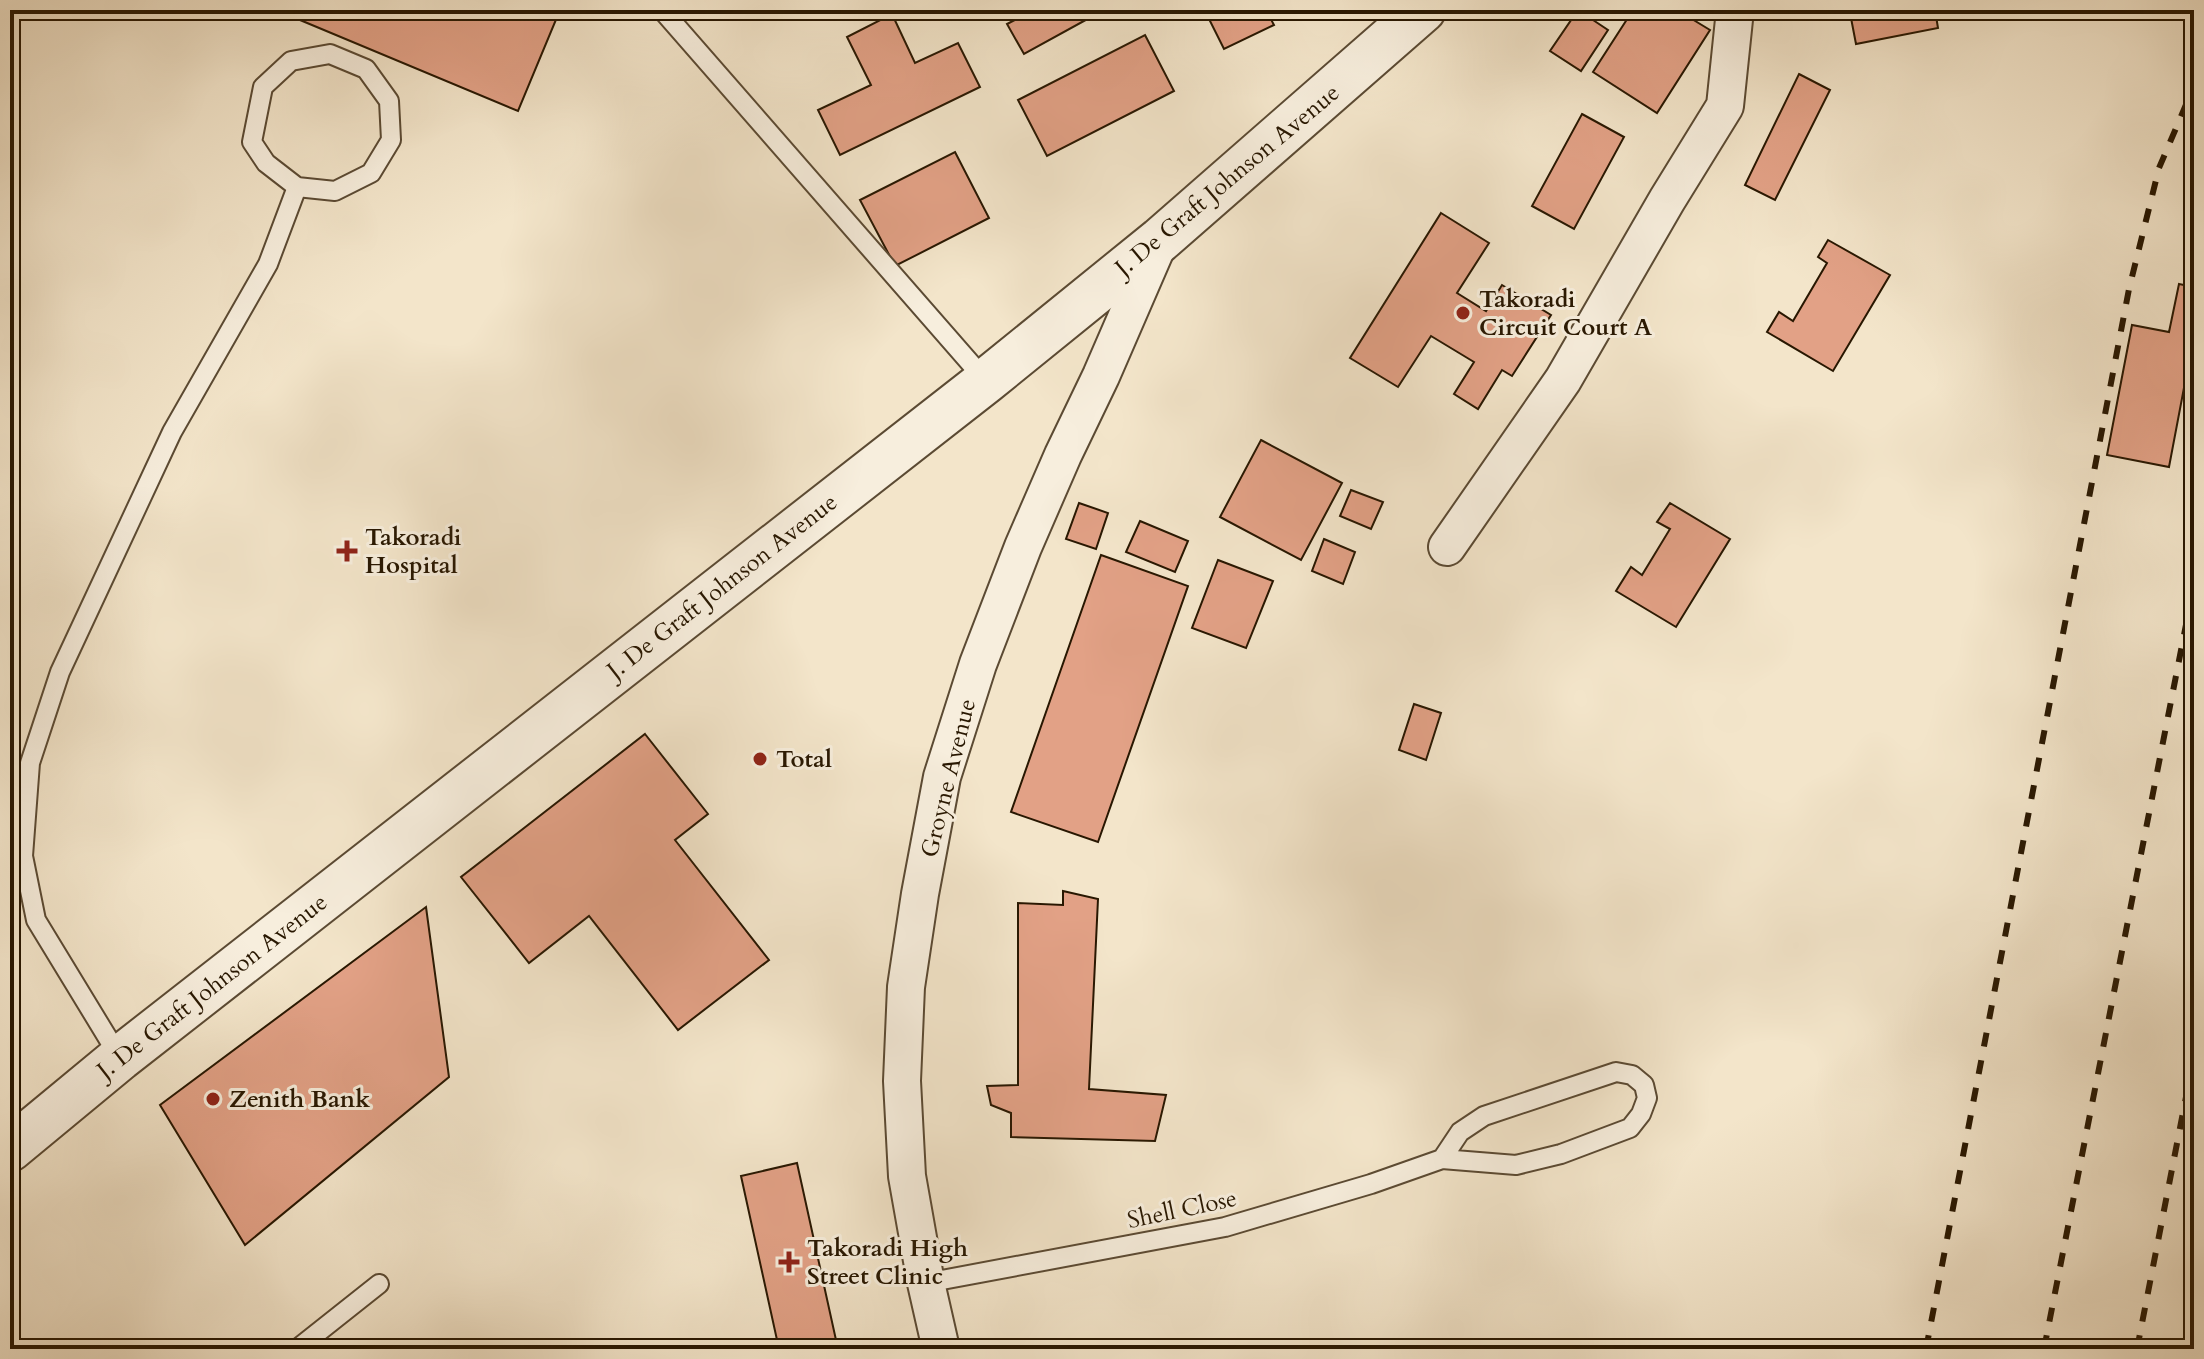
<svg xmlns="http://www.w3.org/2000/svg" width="2204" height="1359" font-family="Cardo,serif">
<rect width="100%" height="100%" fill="#f3e5ca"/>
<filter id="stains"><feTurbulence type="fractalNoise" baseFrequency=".0025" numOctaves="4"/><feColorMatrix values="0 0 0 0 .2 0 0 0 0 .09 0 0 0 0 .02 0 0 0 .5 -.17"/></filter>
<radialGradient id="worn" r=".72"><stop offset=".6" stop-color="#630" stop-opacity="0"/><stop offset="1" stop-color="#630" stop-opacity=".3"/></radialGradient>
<g fill="#e2a186" stroke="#281701" stroke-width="2">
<polygon points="276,10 560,10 518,111"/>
<polygon points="1034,10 1090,10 1093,16 1024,54 1007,24"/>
<polygon points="1222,10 1266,10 1274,25 1224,49 1208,17"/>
<polygon points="1578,10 1608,30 1581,71 1550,51"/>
<polygon points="1633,10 1677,10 1710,30 1657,113 1593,72"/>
<polygon points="1870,10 1935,10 1938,28 1856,44 1851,18 1871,14"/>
<polygon points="892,14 915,63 958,43 980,87 840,155 818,110 871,85 847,37"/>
<polygon points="1145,35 1174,91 1047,156 1018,100"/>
<polygon points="1799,74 1830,90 1775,200 1745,185"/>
<polygon points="1582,114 1624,137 1574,229 1532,206"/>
<polygon points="955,152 989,218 895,266 860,200"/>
<polygon points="1441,213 1489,243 1457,293 1486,311 1502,285 1551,315 1512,376 1502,370 1478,409 1454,394 1474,362 1431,336 1398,387 1350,358"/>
<polygon points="1828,240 1890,275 1833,371 1767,332 1779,312 1793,321 1827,263 1818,257"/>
<polygon points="2179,284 2194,287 2194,335 2169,467 2107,455 2132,325 2169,332"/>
<polygon points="1261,440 1342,483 1301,560 1220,517"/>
<polygon points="1351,490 1383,502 1371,529 1340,516"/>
<polygon points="1079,503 1108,513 1096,549 1066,539"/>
<polygon points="1670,503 1730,539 1676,627 1616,591 1631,567 1642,575 1670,529 1657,522"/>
<polygon points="1140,521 1188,541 1175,572 1126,552"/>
<polygon points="1324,539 1355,552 1343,584 1312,571"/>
<polygon points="1101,555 1188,586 1098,842 1011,812"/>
<polygon points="1218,560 1273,581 1246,648 1192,628"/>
<polygon points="1414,704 1441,713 1426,760 1399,750"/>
<polygon points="645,734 708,814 675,840 769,960 678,1030 589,916 529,963 461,877"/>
<polygon points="1063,891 1098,899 1089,1089 1166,1095 1155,1141 1011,1137 1011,1113 991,1105 987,1086 1018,1085 1018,903 1063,905"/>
<polygon points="426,907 449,1077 245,1245 160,1105"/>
<polygon points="797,1163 838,1349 779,1349 741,1176"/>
</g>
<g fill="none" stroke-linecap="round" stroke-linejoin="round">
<g stroke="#5b4a33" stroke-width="22">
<g id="service">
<polyline points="662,10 986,381"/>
<polygon points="330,54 366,69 389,101 391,140 371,173 335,191 297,187 266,163 252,142 263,87 291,61"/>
<polyline points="120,1058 36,920 23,856 30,763 60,672 172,432 268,264 297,187"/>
<polyline points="926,1283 1225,1227 1371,1184 1442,1159 1516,1165 1561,1154 1630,1128 1641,1114 1647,1098 1644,1085 1632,1075 1616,1072 1484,1116 1460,1132 1442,1159"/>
<polyline points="297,1349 379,1284"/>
</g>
</g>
<g stroke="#5b4a33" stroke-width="40">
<g id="minor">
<polyline points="1447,547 1563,380 1667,200 1725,106 1735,10"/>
<polyline points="941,1349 926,1283 907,1176 902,1081 906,987 920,894 942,777 978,664 1023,547 1063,455 1101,376 1160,240"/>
</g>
</g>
<g stroke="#5b4a33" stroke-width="48">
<polyline id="tertiary" points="10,1149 120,1058 986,381 1160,240 1423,10"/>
</g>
<use href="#service" stroke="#f7eedd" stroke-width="18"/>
<use href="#minor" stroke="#f7eedd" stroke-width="36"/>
<use href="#tertiary" stroke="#f7eedd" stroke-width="44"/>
<g stroke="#281701" stroke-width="6" stroke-dasharray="14 14" stroke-linecap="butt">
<polyline points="1926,1349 2129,289 2159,168 2194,86"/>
<polyline points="2044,1349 2194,584"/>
<polyline points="2137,1349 2194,1056"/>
</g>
</g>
<g fill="#8f2418" stroke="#f7eedd" stroke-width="3">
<circle cx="1463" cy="313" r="8"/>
<path d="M343 539h8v8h8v8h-8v8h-8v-8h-8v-8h8z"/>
<circle cx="760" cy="759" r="8"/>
<circle cx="213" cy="1099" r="8"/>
<path d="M785 1250h8v8h8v8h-8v8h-8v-8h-8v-8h8z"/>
</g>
<g text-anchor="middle" stroke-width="6" stroke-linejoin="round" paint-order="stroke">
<g font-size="24" fill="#281701" stroke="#f7eedd">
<text transform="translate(1227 180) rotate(-40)" y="8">J. De Graft Johnson Avenue</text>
<text transform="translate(722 586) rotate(-38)" y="8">J. De Graft Johnson Avenue</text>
<text transform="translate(948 778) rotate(-76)" y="8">Groyne Avenue</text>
<text transform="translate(212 986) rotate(-38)" y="8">J. De Graft Johnson Avenue</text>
<text transform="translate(1182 1209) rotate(-12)" y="8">Shell Close</text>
</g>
<g font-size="24" font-weight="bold" fill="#281701" stroke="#f7eedd" text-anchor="start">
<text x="1479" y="307">Takoradi<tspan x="1479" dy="28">Circuit Court A</tspan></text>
<text x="365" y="545">Takoradi<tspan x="365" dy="28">Hospital</tspan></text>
<text x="776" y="767">Total</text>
<text x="229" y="1107">Zenith Bank</text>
<text x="807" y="1256">Takoradi High<tspan x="807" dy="28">Street Clinic</tspan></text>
</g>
</g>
<rect width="2204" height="1359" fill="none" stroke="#f3e5ca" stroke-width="40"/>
<rect x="12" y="12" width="2180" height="1335" fill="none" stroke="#281701" stroke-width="4"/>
<rect x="20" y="20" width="2164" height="1319" fill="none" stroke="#281701" stroke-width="2"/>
<rect width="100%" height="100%" filter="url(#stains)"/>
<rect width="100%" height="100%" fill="url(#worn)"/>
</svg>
